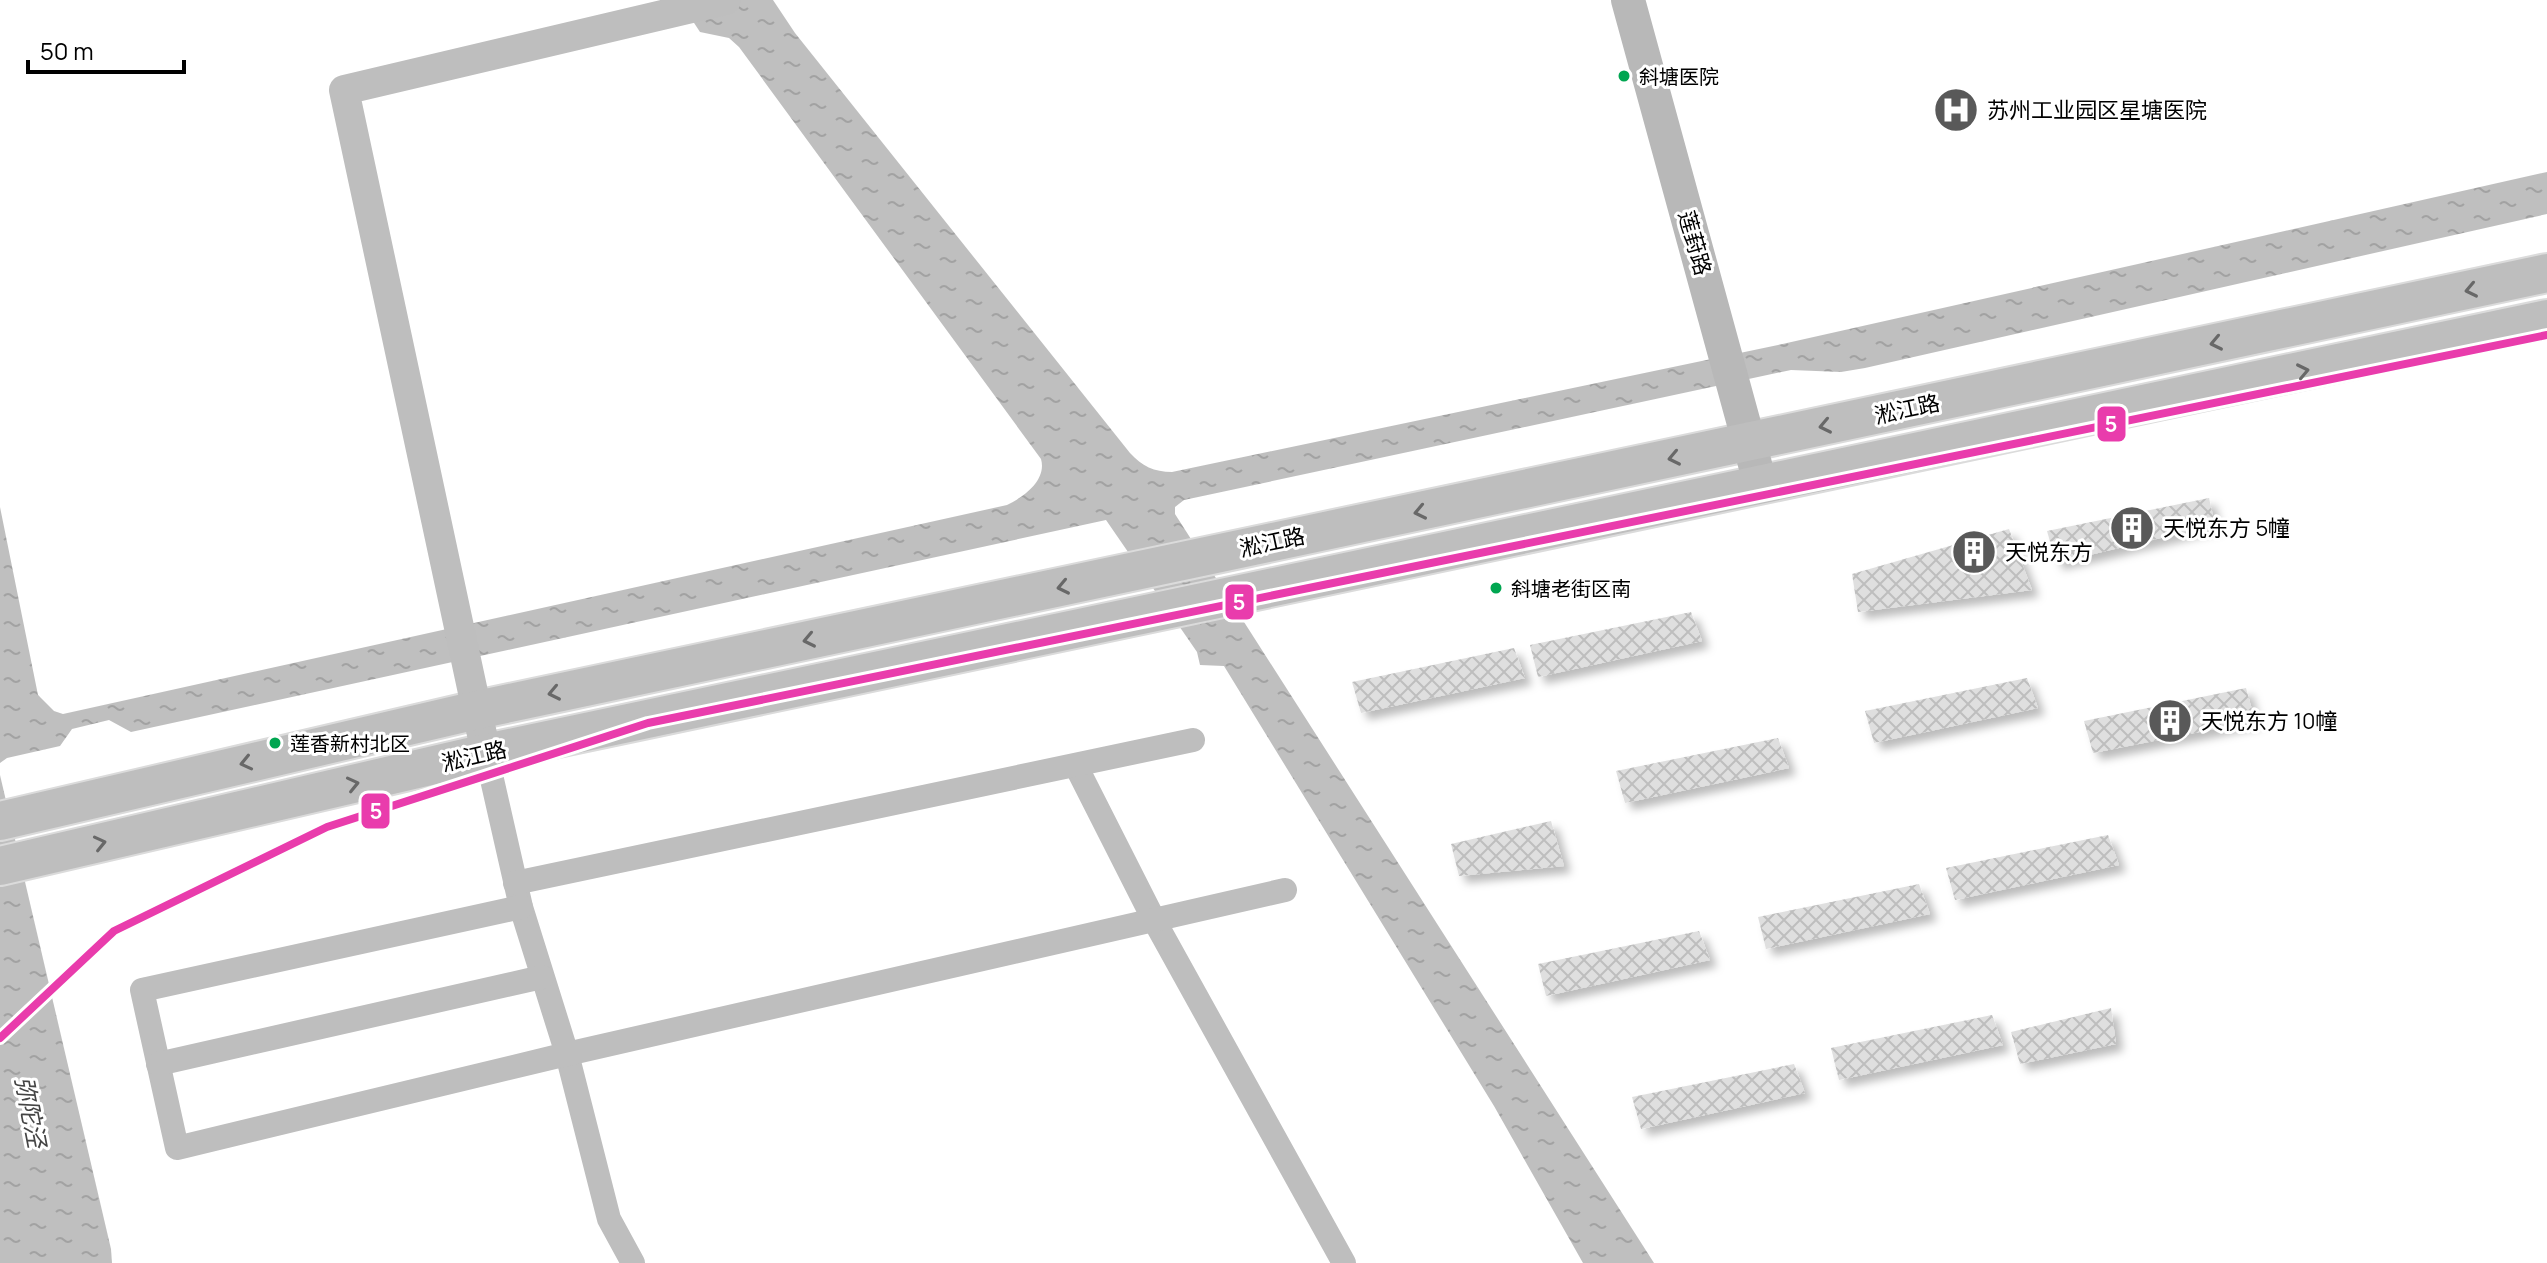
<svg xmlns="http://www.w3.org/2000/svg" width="2547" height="1263" font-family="Manrope,'Noto Sans SC',sans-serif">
<defs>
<pattern id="water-ripples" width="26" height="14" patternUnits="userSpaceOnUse" patternTransform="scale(2)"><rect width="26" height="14" fill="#bfbfbf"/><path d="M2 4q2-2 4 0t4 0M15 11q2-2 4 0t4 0" fill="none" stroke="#a2a2a2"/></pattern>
<pattern id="building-cross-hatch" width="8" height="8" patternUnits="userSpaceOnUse" patternTransform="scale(2)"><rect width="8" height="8" fill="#dfdfdf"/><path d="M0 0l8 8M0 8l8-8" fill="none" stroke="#bebebe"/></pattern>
<filter id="shadow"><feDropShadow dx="7" dy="7" stdDeviation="4" flood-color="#0004"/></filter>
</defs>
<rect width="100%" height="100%" fill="#fff"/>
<g fill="url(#water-ripples)">
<path d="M679,0h94l22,33 335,420c12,13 24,19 42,19l606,-127 769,-173v42l-682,154 -24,4 -50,-2 -607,130 -9,7v7l479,749h-71l-89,-157 -270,-440 -24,-1 -3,-13 -91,-132 -975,212 -22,-12 -37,9 -12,17 -53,12 -7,5v-256l38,188 16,16 9,3 944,-209c17,-8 40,-25 34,-46l-302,-412 -10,-9 -29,-6z"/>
<polygon points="0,775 111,1249 112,1263 0,1263"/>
</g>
<g fill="url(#building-cross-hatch)" filter="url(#shadow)">
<polygon points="2209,498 2215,525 2056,563 2047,531"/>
<polygon points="2009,529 2032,590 1858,612 1852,574"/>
<polygon points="1691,612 1702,641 1538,677 1530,645"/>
<polygon points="1514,648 1525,678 1361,713 1352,682"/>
<polygon points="2027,678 2038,708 1874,743 1865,711"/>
<polygon points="2246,688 2255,721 2093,753 2084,721"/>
<polygon points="1778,738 1789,768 1625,803 1616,771"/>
<polygon points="1551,821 1564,866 1459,876 1451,844"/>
<polygon points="2108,835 2119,865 1955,900 1946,868"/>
<polygon points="1919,884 1930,914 1766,949 1758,917"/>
<polygon points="1699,931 1710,960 1546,996 1538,964"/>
<polygon points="2111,1008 2116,1044 2020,1064 2011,1032"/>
<polygon points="1992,1015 2003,1045 1839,1080 1831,1048"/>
<polygon points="1794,1064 1805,1093 1641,1129 1632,1097"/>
</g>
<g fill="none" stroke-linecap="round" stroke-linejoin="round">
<g stroke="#dbdbdb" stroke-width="42">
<g id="primary">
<polyline points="0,821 477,710 2547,273"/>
<polyline points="0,866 486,753 2547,319"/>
</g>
</g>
<g stroke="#bebebe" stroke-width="24">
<polyline points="486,753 521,907 567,1054 609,1219 633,1263"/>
<polyline points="1076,766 1154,920 1344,1263"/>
<polyline points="515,883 1193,740"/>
<polyline points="521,907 142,990 177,1148 567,1054 1285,890"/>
<polyline points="158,1064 542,977"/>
</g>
<polyline stroke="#bebebe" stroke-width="30" points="486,753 344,90 726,0"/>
<polyline stroke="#b8b8b8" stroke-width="34" points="1628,0 1761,486"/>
<use href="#primary" stroke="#bebebe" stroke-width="38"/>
<g stroke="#fff" stroke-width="14">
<polyline id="metro-1" points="0,1038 114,931 327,827 648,723 2547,335"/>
</g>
<use href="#metro-1" stroke="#e93cac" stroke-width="8"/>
</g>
<defs><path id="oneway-chevron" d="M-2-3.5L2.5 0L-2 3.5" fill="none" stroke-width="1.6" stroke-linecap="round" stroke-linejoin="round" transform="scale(2)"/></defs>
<g stroke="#686868">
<use href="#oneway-chevron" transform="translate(2471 290) rotate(168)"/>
<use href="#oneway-chevron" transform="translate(2216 343) rotate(168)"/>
<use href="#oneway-chevron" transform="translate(2303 371) rotate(-12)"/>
<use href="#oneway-chevron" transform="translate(1825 426) rotate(168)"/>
<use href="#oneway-chevron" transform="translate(1674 458) rotate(168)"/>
<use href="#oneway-chevron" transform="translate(1420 512) rotate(168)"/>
<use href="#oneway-chevron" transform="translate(1063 587) rotate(168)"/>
<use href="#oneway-chevron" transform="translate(809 640) rotate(168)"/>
<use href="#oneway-chevron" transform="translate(554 693) rotate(168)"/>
<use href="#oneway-chevron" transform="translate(246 763) rotate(167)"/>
<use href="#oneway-chevron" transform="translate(353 784) rotate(-13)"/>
<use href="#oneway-chevron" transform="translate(100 843) rotate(-13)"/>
</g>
<defs>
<g id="hospital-disc" transform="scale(2.3)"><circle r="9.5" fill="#595959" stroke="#fff"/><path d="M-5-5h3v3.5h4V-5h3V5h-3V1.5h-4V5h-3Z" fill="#fff"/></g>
<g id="building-disc" transform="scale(2.3)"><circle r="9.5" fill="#595959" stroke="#fff"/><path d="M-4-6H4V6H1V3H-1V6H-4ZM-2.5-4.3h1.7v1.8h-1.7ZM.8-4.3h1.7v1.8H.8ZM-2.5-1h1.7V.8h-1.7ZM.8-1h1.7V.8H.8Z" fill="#fff"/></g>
</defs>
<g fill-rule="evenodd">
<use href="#hospital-disc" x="1956" y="110"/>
<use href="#building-disc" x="2132" y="528"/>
<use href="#building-disc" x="1974" y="552"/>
<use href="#building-disc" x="2170" y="721"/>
</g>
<g fill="#00a651" stroke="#fff" stroke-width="3">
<circle cx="1624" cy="76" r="7"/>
<circle cx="1496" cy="588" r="7"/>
<circle cx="275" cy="743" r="7"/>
</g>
<g text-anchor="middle" stroke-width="6" stroke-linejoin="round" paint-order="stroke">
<g font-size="20" fill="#000" stroke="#fff" text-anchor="start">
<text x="1639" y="84">斜塘医院</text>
<text x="1511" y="596">斜塘老街区南</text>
<text x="290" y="751">莲香新村北区</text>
</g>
<g font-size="22" fill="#000" stroke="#fff" text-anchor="start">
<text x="1987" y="118">苏州工业园区星塘医院</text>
<text x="2163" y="536">天悦东方 5幢</text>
<text x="2005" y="560">天悦东方</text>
<text x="2201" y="729">天悦东方 10幢</text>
</g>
<g font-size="22" fill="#000" stroke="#fff">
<text transform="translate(1695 243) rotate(74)" y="8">莲葑路</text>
<text transform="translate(1907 409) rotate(-12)" y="8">淞江路</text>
<text transform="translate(1272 542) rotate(-12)" y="8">淞江路</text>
<text transform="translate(474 756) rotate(-13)" y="8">淞江路</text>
</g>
<g font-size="24" font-style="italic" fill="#444" stroke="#fff">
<text transform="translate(30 1112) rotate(79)" y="8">弥陀泾</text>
</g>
</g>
<g stroke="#fff" stroke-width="3">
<rect x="2096" y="405" width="31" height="38" rx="8" fill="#e93cac"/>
<rect x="1224" y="583" width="31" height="38" rx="8" fill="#e93cac"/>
<rect x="360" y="792" width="31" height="38" rx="8" fill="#e93cac"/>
</g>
<g font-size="22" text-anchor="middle" font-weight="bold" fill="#fff">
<text x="2111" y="432">5</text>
<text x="1239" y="610">5</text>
<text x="376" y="819">5</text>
</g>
<path d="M28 60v12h156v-12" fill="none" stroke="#000000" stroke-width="4"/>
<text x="40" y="60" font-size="24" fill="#000000" stroke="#ffffff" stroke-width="6" paint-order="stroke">50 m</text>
</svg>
